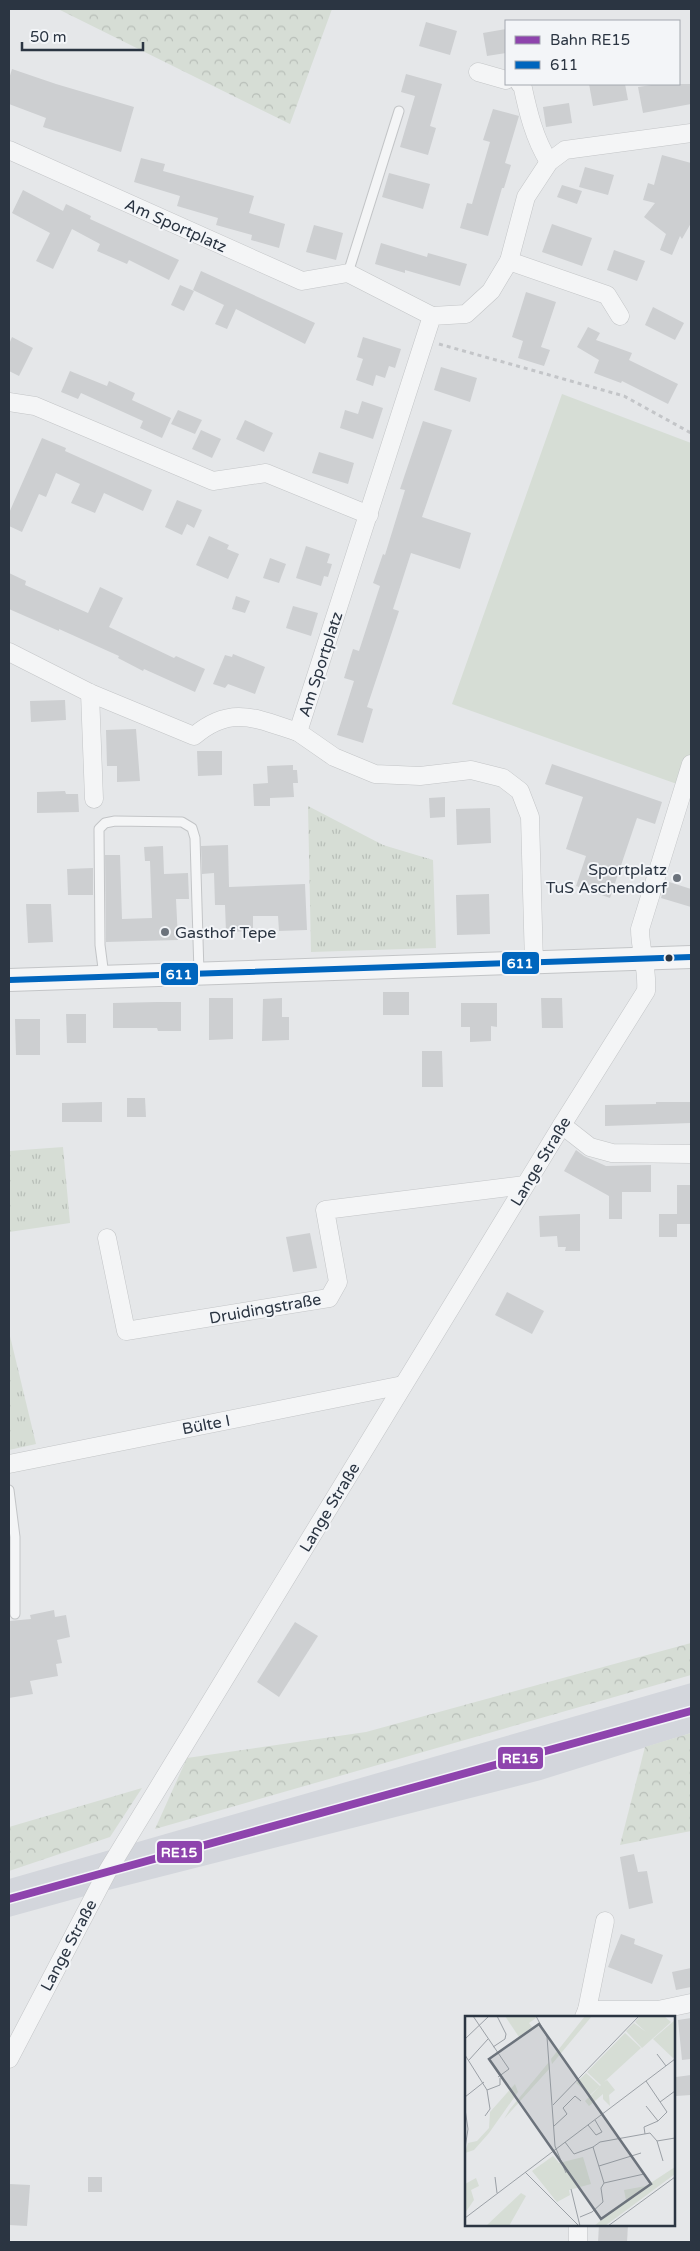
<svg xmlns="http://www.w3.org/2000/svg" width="700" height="2251" font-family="'Varela Round',sans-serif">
<defs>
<pattern id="grass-tufts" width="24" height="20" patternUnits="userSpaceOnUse" patternTransform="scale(1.25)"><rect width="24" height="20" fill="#d6ddd5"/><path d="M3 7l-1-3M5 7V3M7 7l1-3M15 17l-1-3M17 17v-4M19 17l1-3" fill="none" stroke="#b8beb8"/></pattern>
<pattern id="forest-crowns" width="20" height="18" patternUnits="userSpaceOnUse" patternTransform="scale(1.25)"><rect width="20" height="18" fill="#d6ddd5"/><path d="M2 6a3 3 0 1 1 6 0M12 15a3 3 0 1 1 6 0" fill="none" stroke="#b8beb8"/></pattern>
</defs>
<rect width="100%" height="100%" fill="#e5e7e9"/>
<polygon fill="#d3d6dc" points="691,1683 691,1733 541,1780 85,1896 9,1917 9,1879"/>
<g fill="url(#grass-tufts)">
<polygon points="308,806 383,845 433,860 436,948 311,952"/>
<polygon points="63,1147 70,1223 9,1232 9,1151"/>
<polygon points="9,1332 36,1444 9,1450"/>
</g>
<g fill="url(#forest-crowns)">
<polygon points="58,9 382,9 332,9 290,124"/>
<polygon points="691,1643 691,1675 155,1829 187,1758 366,1732"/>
<polygon points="691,1733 691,1831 620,1845 645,1747"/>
<polygon points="142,1788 110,1837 9,1871 9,1827"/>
</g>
<polygon fill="#d6ddd5" points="562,394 691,443 691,789 452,704"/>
<g fill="#cdcfd1">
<polygon points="426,22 457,31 450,55 419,46"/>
<polygon points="506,29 506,53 487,56 483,33"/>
<polygon points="12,69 56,84 134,107 121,152 43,127 46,118 9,104 9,79"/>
<polygon points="406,74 442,84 430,126 436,128 428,155 400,147 415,96 401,92"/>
<polygon points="589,84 625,84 628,100 593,106"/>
<polygon points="658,84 691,84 691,104 643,113 638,87"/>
<polygon points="569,103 572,123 546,127 543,107"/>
<polygon points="493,109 519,116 505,163 511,165 504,188 502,188 488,236 460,228 467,203 472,204 490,142 483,140"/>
<polygon points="662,155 691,163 691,223 682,239 680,236 672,255 660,250 666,234 644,217 655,203 643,200 648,183 654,185"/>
<polygon points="141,158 165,164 163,171 254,196 249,213 285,224 279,248 251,240 252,235 216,225 218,218 177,206 180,196 134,182"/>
<polygon points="585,167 614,175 608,195 579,187"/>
<polygon points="389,173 430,184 423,209 382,197"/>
<polygon points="562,185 582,191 577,204 557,197"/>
<polygon points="23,190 63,211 66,204 91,216 90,219 179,260 169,280 129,260 127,264 97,251 100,244 72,229 53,269 36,261 50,233 12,213"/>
<polygon points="552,224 592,238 582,266 542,252"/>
<polygon points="314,225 343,233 336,260 306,252"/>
<polygon points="381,243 427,257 428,253 467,264 460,286 405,270 405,273 375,264"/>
<polygon points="614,250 645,261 637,281 607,270"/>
<polygon points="201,271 315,323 305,344 236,309 227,329 215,324 224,305 193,290"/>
<polygon points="180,285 194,291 184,311 171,305"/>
<polygon points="526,292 556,302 541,347 550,350 544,366 518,358 523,341 512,337"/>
<polygon points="653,307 684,323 675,340 645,325"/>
<polygon points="588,327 600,333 596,340 632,353 629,360 678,384 668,404 622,381 621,383 594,373 599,360 577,347"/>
<polygon points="12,337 33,348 19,376 9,371 9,344"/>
<polygon points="363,337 401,349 395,368 389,366 385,378 376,375 373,386 356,380 363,359 357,357"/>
<polygon points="441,367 477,378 470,402 434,390"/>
<polygon points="70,371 107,386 109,381 135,393 132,400 171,418 162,438 140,428 143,421 81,393 78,399 61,392"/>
<polygon points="362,401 383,408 373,439 340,428 345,410 358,414"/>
<polygon points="178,410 202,420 195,434 171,424"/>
<polygon points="245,420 273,433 264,452 236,439"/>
<polygon points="423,421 452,430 422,517 471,533 460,569 411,553 393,609 399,611 367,707 373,709 363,743 337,735 354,681 344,678 353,649 359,651 380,586 373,583 383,554 385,555 405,490 400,489"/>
<polygon points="201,430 221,439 212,458 192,449"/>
<polygon points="42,438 66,448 65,451 152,490 143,511 104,493 95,513 71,503 80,484 56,473 46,497 39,494 22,532 9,526 9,513"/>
<polygon points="319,452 354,463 348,484 312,473"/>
<polygon points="177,500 202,510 194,528 187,524 182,535 165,527"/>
<polygon points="209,536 229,545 227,549 239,554 228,579 196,565"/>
<polygon points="306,546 330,554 327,563 332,564 328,577 324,576 321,586 296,578"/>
<polygon points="270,558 286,564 279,583 263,578"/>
<polygon points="9,573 26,581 25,585 88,613 100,587 123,598 109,627 174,658 176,656 205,669 195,692 144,669 143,671 118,658 119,656 59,629 59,631 9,609"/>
<polygon points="236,596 250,601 245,613 232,609"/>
<polygon points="293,606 318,613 311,636 286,628"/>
<polygon points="233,654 265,667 255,694 228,684 225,688 213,684 225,655 232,657"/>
<polygon points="65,700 66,720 31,722 30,701"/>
<polygon points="136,729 140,781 117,782 117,766 107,766 106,730"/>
<polygon points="197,751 222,751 222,775 198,776"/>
<polygon points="552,764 662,802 655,824 637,818 610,898 576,886 586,856 566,849 583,797 545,784"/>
<polygon points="293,765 293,770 297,770 298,783 293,783 294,797 270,798 270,806 254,806 253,784 268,783 267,766"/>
<polygon points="65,791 66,794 78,794 79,812 37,813 37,792"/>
<polygon points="445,797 445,817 430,818 429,798"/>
<polygon points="490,808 491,843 457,845 456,809"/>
<polygon points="228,845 229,887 305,884 307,930 279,931 278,916 253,916 253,931 226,932 225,905 215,905 214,873 202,874 201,846"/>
<polygon points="163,846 164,874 188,873 189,899 176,899 178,940 106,942 105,855 120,855 122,919 152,918 150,861 145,861 144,847"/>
<polygon points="93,868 93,895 68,895 67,869"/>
<polygon points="666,881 691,889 691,907 661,898"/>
<polygon points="489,894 490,934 457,935 456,895"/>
<polygon points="26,904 51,904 53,942 28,943"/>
<rect x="383" y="992" width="26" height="23"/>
<polygon points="209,998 233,998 233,1039 209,1040"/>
<polygon points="282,998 282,1017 289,1017 289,1040 262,1041 263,999"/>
<polygon points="541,998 562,998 563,1028 542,1028"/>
<polygon points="157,1002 181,1002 181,1031 158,1031 157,1028 113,1028 113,1003"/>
<polygon points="461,1003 497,1003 497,1027 491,1026 491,1041 470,1042 470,1027 461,1027"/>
<polygon points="66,1014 86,1014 86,1043 67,1043"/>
<polygon points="15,1019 40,1019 40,1055 16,1055"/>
<polygon points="422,1051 442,1051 443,1087 422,1087"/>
<polygon points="127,1098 145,1098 146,1117 127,1117"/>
<polygon points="102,1102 102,1122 62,1122 62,1103"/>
<polygon points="656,1102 691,1102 691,1123 605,1126 605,1105 656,1104"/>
<polygon points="576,1150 584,1156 606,1166 651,1165 651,1192 622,1192 622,1219 609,1219 609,1196 564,1171"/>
<rect x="677" y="1185" width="14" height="39"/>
<polygon points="580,1214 580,1251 565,1251 566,1247 558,1247 557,1236 540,1237 539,1216"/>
<rect x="659" y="1214" width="18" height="23"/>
<polygon points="310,1233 317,1268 293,1272 286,1237"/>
<polygon points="507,1292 544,1311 532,1334 495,1315"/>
<polygon points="54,1610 55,1617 66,1615 70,1637 57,1640 62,1663 56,1664 58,1676 30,1681 33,1694 9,1698 9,1621 31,1619 30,1615"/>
<polygon points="295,1622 318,1636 279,1697 257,1682"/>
<polygon points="634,1854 638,1872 647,1871 653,1903 629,1909 620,1857"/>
<polygon points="621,1934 635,1939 634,1944 663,1955 652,1984 608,1967"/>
<polygon points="691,1968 691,1987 676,1990 672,1972"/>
<polygon points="691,2018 691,2059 682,2060 678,2020"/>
<polygon points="691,2075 691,2095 676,2096 676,2077"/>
<rect x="88" y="2177" width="14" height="15"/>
<polygon points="9,2184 30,2185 27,2226 9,2225"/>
<polygon points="599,2225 628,2225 627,2242 598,2242"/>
</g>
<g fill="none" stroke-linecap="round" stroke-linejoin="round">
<g stroke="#c3c5c7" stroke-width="11">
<g id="service">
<polyline points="348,273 399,111"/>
<polyline points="104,976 100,945 99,829 105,823 115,821 182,822 192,828 195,838 199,973"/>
<polyline points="9,1490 15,1537 15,1614"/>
</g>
</g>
<g stroke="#c3c5c7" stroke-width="19">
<g id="minor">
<polyline points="478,72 506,80"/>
<path d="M520,84h2c6,28 12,54 27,78"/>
<polyline points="9,150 302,281 348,273 432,316"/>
<polyline points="509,261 607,295 620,316"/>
<polyline points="9,402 35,406 213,481 266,473 369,515"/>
<path d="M9,652l81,41 104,43c37,-32 63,-17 104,-4"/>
<polyline points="90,693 94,799"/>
<polyline points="534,964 530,817 520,791 503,778 471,770 420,776 375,774 334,757 298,732 432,316 466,314 491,291 509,261 526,197 549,162 565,150 691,133"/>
<polyline points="562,1125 590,1147 612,1153 691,1154"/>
<polyline points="107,1238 126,1331 329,1298 338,1282 325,1210 525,1185"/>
<polyline points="9,1464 403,1385"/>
<polyline points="587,2010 605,1921"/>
<polyline points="584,2017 587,2010 658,2010 691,2003"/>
<path d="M9,2059l98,-187 455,-747 84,-134c2,-23 -6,-40 -6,-62l51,-165"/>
<polyline points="578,2242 578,2225"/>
</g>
</g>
<g stroke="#c3c5c7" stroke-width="24">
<polyline id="tertiary" points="9,980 691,957"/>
</g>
<polyline stroke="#c3c5c8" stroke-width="3" stroke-dasharray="4 4" stroke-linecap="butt" points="439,344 624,396 691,433"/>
<use href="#service" stroke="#f4f5f6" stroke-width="9"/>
<use href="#minor" stroke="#f4f5f6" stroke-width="18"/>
<use href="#tertiary" stroke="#f4f5f6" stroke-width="22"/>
<g stroke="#f3f5f8" stroke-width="10">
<polyline id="bus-1" points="9,980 691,957"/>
</g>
<use href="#bus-1" stroke="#0065bd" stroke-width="6"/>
<g stroke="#f3f5f8" stroke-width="11">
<polyline id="rail-1" points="9,1899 691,1711"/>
</g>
<use href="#rail-1" stroke="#8e44ad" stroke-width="8"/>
</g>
<g fill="#6c737c" stroke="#f3f5f8" stroke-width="2">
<circle cx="677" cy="878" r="5"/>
<circle cx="165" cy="932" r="5"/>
</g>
<circle fill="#2b3542" stroke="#f3f5f8" stroke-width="2" cx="669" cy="958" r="4.5"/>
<g text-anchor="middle" stroke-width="4" stroke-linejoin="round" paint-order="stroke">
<g font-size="16" fill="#2b3542" stroke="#f3f5f8">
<text transform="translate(176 225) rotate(24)" y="6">Am Sportplatz</text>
<text transform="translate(320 664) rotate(-72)" y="6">Am Sportplatz</text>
<text transform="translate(540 1161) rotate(-59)" y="6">Lange Straße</text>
<text transform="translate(265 1308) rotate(-10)" y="6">Druidingstraße</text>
<text transform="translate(206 1424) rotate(-11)" y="6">Bülte I</text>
<text transform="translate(329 1507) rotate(-59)" y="6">Lange Straße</text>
<text transform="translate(68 1945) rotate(-62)" y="6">Lange Straße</text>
</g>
<g font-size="16" fill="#2b3542" stroke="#f3f5f8" text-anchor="end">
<text x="667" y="875">Sportplatz<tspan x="667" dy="18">TuS Aschendorf</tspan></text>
<text x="175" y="938" text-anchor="start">Gasthof Tepe</text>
</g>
</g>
<g transform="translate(465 2016)">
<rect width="210" height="210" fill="#e5e7e9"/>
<path d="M40,0h30l1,2 -7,5 3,4 -13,10zM175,0h24l7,6 -29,26 -16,-17 8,-8 12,9 -11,-10zM210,4v37l-2,1 -20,-19zM160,17l16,15 -37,34 3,-2 8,10 -6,5 1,11 -7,-7v-5l-14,12 -4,-5 16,-16 -14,-13zM121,57l14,13 -10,9 -14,-12zM56,177l5,3 -17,30h-23z" fill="#d6ddd5"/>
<path d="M120,0h7l-40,48 -1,-5zM84,46l1,6 -46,51 6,-10zM50,68l3,8 -29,41 -15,17 -9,3 3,-10 9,-2 12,-13 1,-16zM210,151v7l-70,52h-11l32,-26 -2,-10 22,-4z" fill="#d6ddd5"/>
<path d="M11,162l3,8 -8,4 3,10 -9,13v-29z" fill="#d6ddd5"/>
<path d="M88,140l6,7 24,-6 8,27 -22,6 1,5 -13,7 -25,-31z" fill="#d6ddd5"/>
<path fill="none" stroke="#9ba0a6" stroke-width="1" d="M8,0l36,53 -11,8M71,0l11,21 8,109 11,27M0,23l24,-23M28,31l12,-8 1,-5 -9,-18M192,38l9,12M0,39l22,35 3,19 -5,7M4,44l19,-21M22,74l13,-5v-7M0,81l19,-15M195,86l15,-11M88,89l86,-89M181,90l12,15M0,93l3,20 -3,19M123,109l8,10 6,-3 -7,-12M89,110l13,-12 -4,-6 12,-12 6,5M180,118l-1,-7 14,-6 9,-9 -21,-31M192,125l18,-3M100,126l9,12 19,-7 11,36 -3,5 2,14 -11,10 -12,5M128,131l7,-5 50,-9 7,8 6,20M134,150l42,-13M60,156l54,54M30,161l2,16M139,167l40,-9M106,173l9,37M0,202l210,-159M143,210l67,-49"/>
<path fill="#6c737c" fill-opacity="0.15" stroke="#6c737c" stroke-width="2.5" d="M74,8l112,160 -50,35 -112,-160z"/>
<rect width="210" height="210" fill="none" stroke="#2b3542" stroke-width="2.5"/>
</g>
<g stroke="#f3f5f8" stroke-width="2">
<rect x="501" y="951" width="39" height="24" rx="5" fill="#0065bd"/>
<rect x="160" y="962" width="39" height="24" rx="5" fill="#0065bd"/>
<rect x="497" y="1746" width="47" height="24" rx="5" fill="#8e44ad"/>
<rect x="156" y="1840" width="47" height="24" rx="5" fill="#8e44ad"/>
</g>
<g font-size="14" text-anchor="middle" font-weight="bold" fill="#fff">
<text x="520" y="968">611</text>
<text x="179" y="979">611</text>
<text x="520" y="1763">RE15</text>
<text x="179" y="1857">RE15</text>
</g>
<rect width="700" height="2251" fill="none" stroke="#2b3542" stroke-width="20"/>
<rect x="505" y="20" width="175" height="65" fill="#f3f5f8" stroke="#a3a8af"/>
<rect x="515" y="36" width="25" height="8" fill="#8e44ad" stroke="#a3a8af"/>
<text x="550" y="45" font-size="15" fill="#2b3542">Bahn RE15</text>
<rect x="515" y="61" width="25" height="8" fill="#0065bd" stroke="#a3a8af"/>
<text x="550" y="70" font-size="15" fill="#2b3542">611</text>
<path d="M22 42v8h121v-8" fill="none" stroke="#2b3542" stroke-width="2.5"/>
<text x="30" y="42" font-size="15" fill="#2b3542" stroke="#f3f5f8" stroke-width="4" paint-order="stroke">50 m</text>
</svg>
